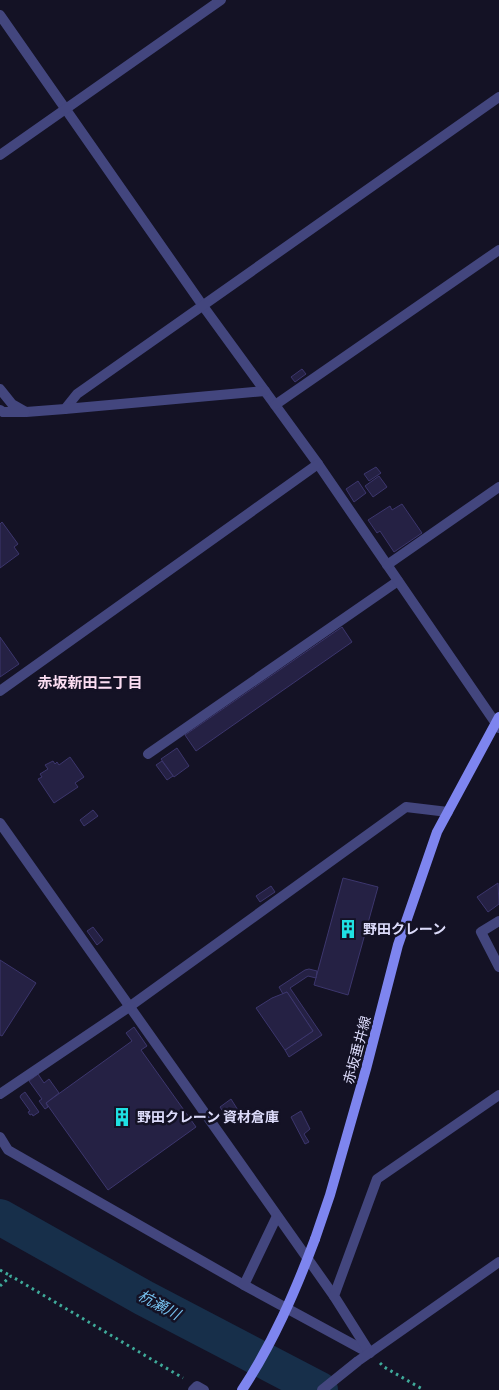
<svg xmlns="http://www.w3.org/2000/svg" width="499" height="1390" font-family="Commissioner,'Noto Sans JP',sans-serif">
<rect width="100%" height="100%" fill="#141225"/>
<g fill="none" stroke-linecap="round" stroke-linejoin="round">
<polyline stroke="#172f4a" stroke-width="36" points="0,1217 144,1298 320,1390"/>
</g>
<g fill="#252144" stroke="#3c366d">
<polygon points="302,369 306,374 295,382 291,377"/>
<polygon points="376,467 381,473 369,481 364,474"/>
<polygon points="379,476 387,487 373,497 365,486"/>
<polygon points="358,481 366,493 354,502 346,489"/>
<polygon points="402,504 422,533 394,552 380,531 377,533 368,520 390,506 392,510"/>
<polygon points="2,522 18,544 14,547 19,554 0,568 0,524"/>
<polygon points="342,627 352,642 196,751 185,735"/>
<polygon points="0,637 19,664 0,677"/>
<polygon points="177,748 189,766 174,777 161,759"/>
<polygon points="70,757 84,777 75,783 78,787 54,803 38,779 42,777 40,774 48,769 45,765 53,761 55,764 57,762 59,765"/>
<polygon points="162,761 173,776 167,780 156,765"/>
<polygon points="93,810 98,816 84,826 80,820"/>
<polygon points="343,878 378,887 348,995 314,985"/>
<polygon points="498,883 499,904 488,912 477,897"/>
<polygon points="271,886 275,892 260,902 256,896"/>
<polygon points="93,927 103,940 97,945 87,931"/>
<polygon points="0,960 36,983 2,1036 0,1035"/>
<polygon points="309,969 317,971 316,978 308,976 290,988 322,1035 289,1057 285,1050 313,1031 287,992 283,994 279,987 305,970"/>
<polygon points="287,992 313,1031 285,1050 256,1008 272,998"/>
<polygon points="134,1027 147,1046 141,1050 196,1127 108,1190 46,1103 132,1041 126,1033"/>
<polygon points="38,1074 44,1083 49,1079 59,1093 46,1103 48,1107 45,1109 39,1101 42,1099 29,1081"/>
<polygon points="25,1092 39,1112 33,1116 32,1114 30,1115 28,1112 30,1111 20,1097 21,1095"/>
<polygon points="231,1099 241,1115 230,1122 220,1107"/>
<polygon points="301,1111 310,1129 304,1134 309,1142 305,1144 291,1117"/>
</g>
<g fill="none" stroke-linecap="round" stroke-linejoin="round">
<g stroke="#3faa9a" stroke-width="3" stroke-dasharray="2.5 4" stroke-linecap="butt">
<polyline points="0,1270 11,1276"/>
<polyline points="0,1286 11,1276 183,1378"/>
<polyline points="380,1363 384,1367 424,1390"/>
</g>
<polyline stroke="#43467e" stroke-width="10" points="148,754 398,581"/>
<g stroke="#43467e" stroke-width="10">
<polyline points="0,15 203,306 318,464 499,728"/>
<polyline points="0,155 221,0"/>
<polyline points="0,389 12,404 26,412 65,409 77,394 499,97"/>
<polyline points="275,405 499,250"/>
<polyline points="65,409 265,391"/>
<polyline points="0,410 3,412 25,412"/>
<polyline points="387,565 499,487"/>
<polyline points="0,691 318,464"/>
<polyline points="0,823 334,1296"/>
<polyline points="499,921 481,932 499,967"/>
<polyline points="0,1094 129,1007 406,807 448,812"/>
<polyline points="0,1137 8,1150 244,1285"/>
<polyline points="277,1216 244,1285 369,1353"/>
<polyline points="370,1353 334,1296 377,1179 499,1095"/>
<polyline points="193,1390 197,1386 204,1390"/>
<polyline points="322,1390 358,1361 499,1262"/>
</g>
<polyline stroke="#7e85ef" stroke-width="10" points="315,1239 330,1195 366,1069 398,945 437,832 499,717"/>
<path stroke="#7e85ef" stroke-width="10" d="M242,1390c31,-47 53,-98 73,-151"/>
</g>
<defs>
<g id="building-bare" transform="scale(1.5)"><path d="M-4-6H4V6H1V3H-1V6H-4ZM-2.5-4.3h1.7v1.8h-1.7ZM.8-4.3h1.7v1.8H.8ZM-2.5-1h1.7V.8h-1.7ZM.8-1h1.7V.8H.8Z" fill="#1fe0e2" stroke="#141225" stroke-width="2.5" paint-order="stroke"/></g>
</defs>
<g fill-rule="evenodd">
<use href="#building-bare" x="348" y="929"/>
<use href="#building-bare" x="122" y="1117"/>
</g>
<g text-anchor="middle" stroke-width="5" stroke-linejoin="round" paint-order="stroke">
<g font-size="14" font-weight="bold" fill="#dcdbfa" stroke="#141225" text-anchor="start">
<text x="363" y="934">野田クレーン</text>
<text x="137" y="1122">野田クレーン 資材倉庫</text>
</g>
<g font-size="14" fill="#dcdbfa" stroke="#141225">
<text transform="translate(357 1050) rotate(-75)" y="5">赤坂垂井線</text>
</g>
<g font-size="15" font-weight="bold" fill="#fbddf2" stroke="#141225">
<text x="90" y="688">赤坂新田三丁目</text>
</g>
<g font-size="15" font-style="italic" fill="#76c0ee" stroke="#141225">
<text transform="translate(159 1305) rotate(28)" y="5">杭瀬川</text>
</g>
</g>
</svg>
